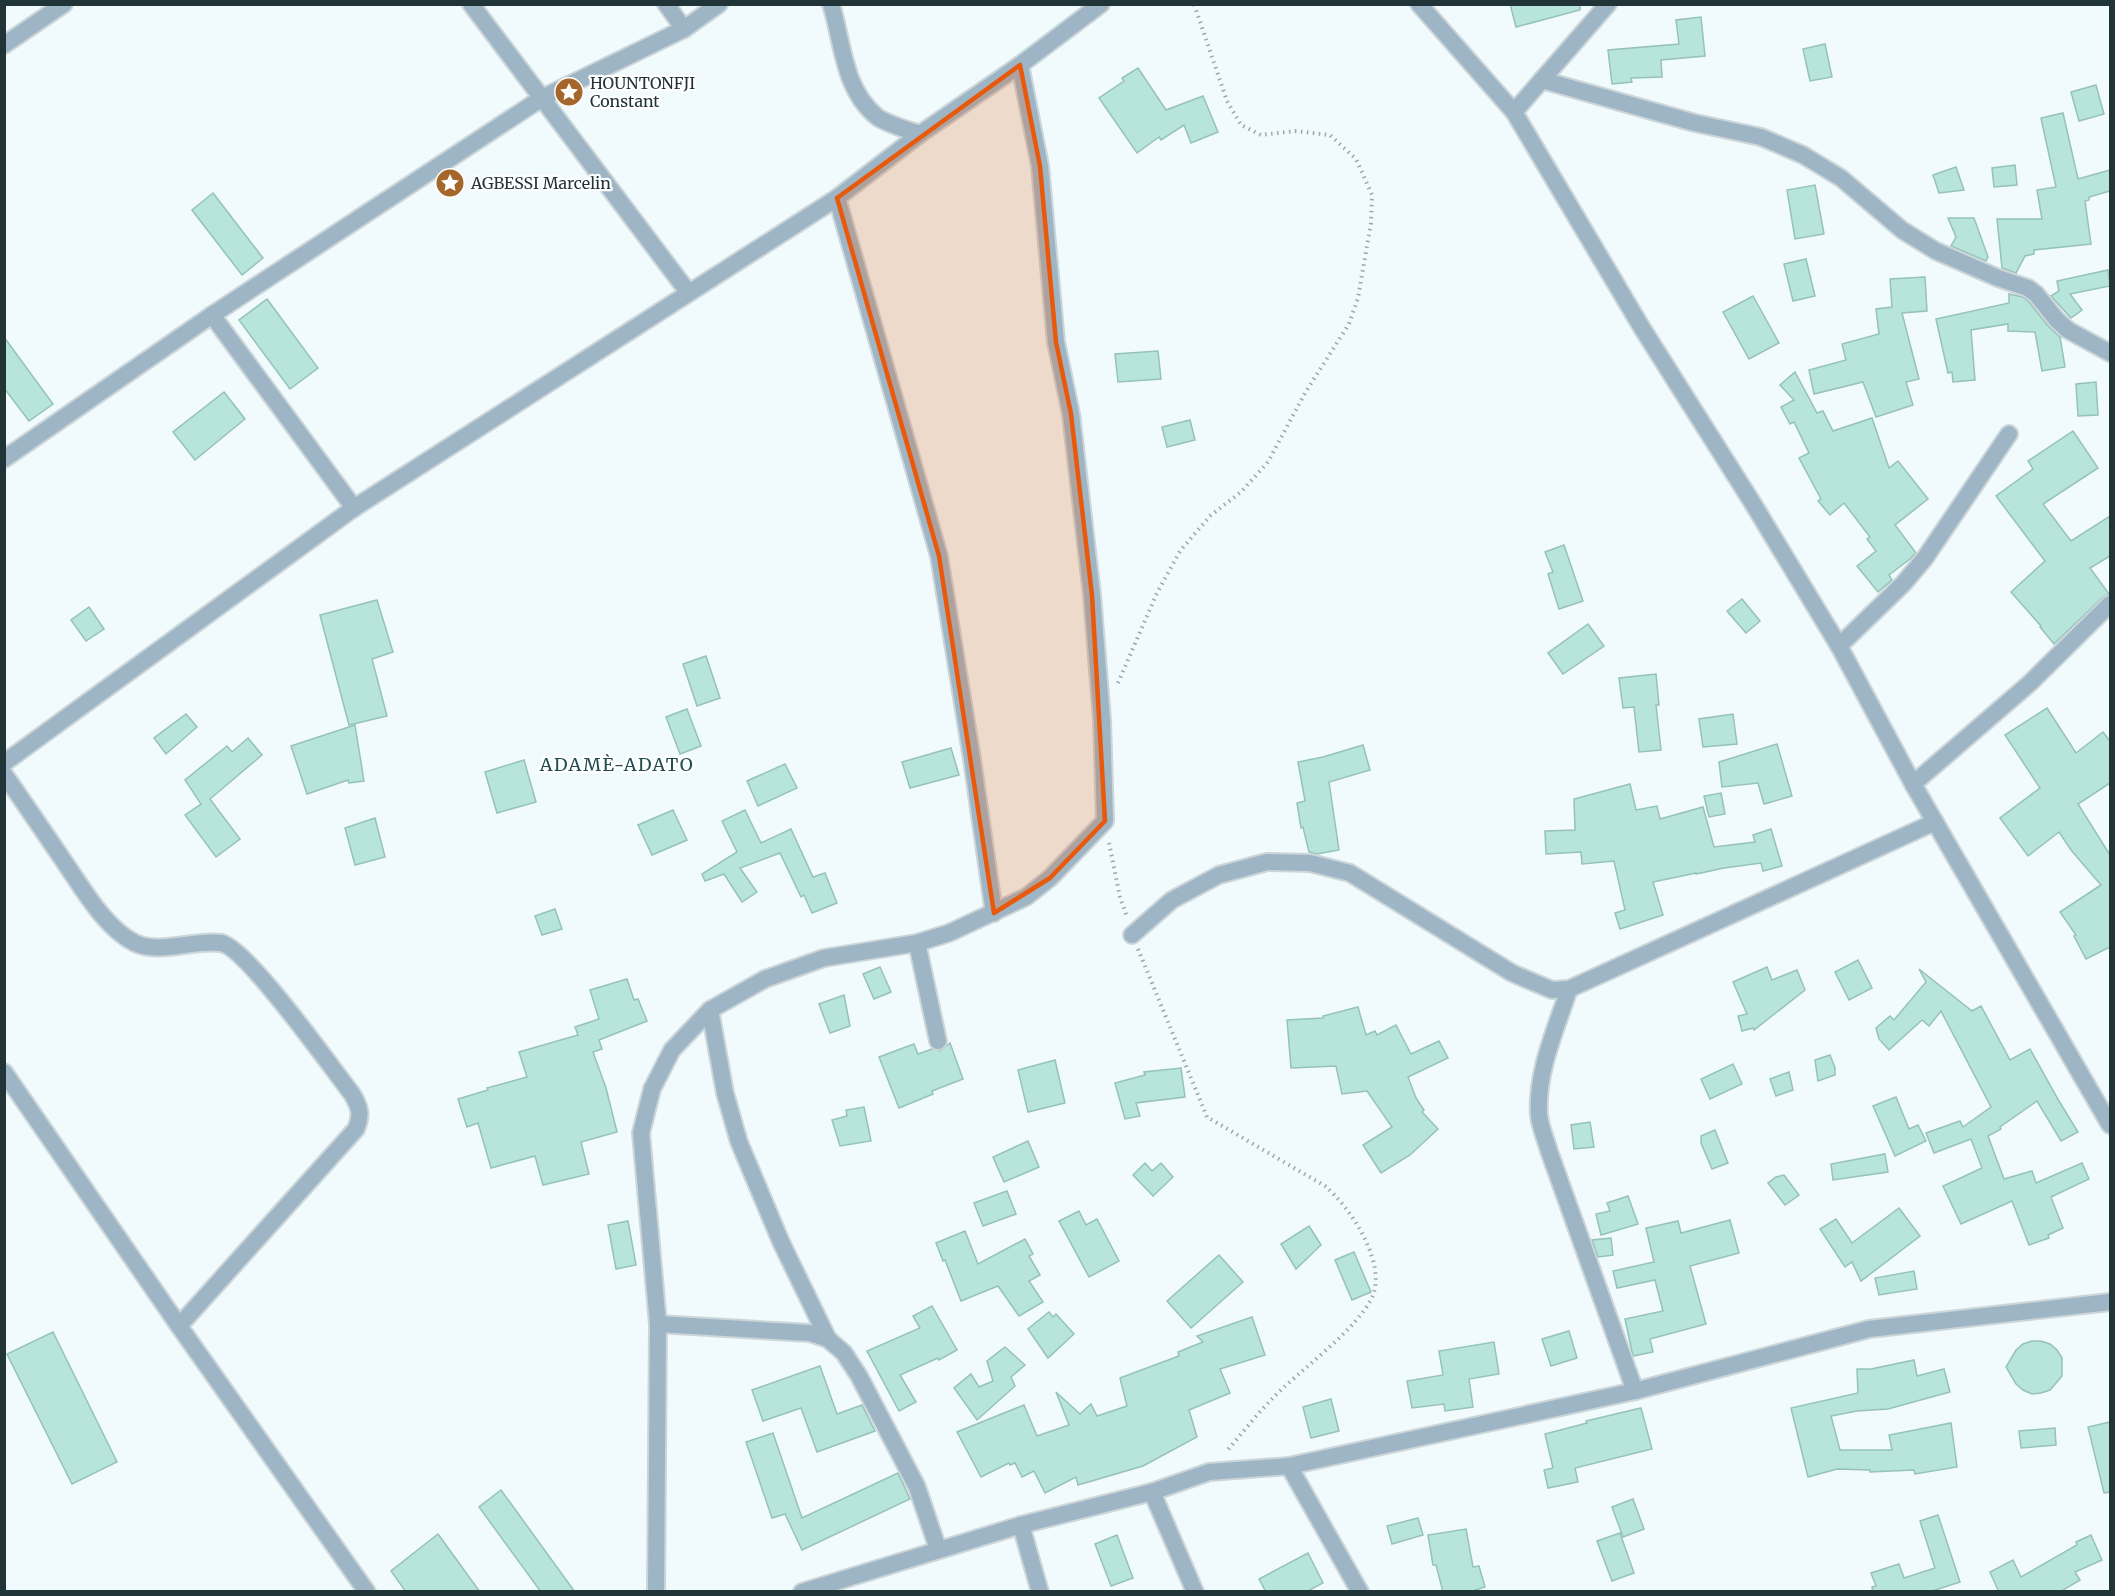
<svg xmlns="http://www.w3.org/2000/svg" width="2115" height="1596" font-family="Merriweather,serif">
<rect width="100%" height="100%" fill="#f1fafc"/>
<g fill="#b7e5db" stroke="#95c2b9" stroke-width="1.5">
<polygon points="1510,4 1580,4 1580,10 1516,27"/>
<polygon points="1701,17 1705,56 1661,60 1662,77 1631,78 1632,82 1612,84 1608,50 1679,44 1676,20"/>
<polygon points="1825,44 1832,77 1810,81 1803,49"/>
<polygon points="1138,68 1166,110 1203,96 1218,132 1191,143 1184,125 1161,140 1159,137 1137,153 1099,98 1124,81 1122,78"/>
<polygon points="2096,85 2104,114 2079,121 2071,92"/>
<polygon points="2063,113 2078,179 2110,170 2110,191 2089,197 2089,200 2085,201 2091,244 2034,250 2034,254 2025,256 2016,273 2002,268 1997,219 2042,219 2037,190 2056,187 2041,118"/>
<polygon points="2015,165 2017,185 1994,187 1992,168"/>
<polygon points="1956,167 1964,190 1939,193 1933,175"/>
<polygon points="1815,185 1824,234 1795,239 1787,190"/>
<polygon points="213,193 263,258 242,275 192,210"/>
<polygon points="1948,218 1974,218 1988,257 1986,261 1951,246 1956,237"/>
<polygon points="1806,259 1815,296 1793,301 1784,264"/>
<polygon points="2108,270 2110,286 2070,294 2082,310 2071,318 2051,296 2059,291 2057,281"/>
<polygon points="1925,277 1927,311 1902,313 1919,379 1906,382 1913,405 1876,417 1863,382 1814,394 1809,370 1846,360 1842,344 1879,334 1876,309 1892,307 1890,279"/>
<polygon points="2009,294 2023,297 2029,302 2049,327 2060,337 2065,367 2042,371 2035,332 2008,331 2008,324 1971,330 1975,380 1953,382 1952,372 1948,373 1936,319 2009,303"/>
<polygon points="1753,296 1779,343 1749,359 1723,312"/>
<polygon points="267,299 318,368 290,389 239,320"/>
<polygon points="4,337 53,404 29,421 4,388"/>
<polygon points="1158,351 1161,379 1118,382 1115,354"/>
<polygon points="1795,372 1817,413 1823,411 1833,431 1872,418 1889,468 1898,461 1928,499 1895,525 1916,553 1910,559 1889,575 1892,580 1878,592 1857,566 1876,551 1867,539 1870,537 1844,503 1830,515 1818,501 1821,499 1799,458 1809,453 1794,422 1790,424 1781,407 1794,400 1780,385"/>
<polygon points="2096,382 2098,415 2078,416 2076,384"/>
<polygon points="224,392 245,419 195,460 173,432"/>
<polygon points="1190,420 1195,440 1167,447 1162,427"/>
<polygon points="2073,431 2098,468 2043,504 2071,541 2110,516 2110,556 2090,568 2109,594 2103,597 2054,644 2040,627 2041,626 2011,592 2045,561 1996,496 2033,469 2028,461"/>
<polygon points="1564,545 1583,601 1559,609 1548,574 1553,572 1545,552"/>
<polygon points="1742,599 1760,621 1746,633 1727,611"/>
<polygon points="377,600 393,652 372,659 387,716 349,725 320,615"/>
<polygon points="89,607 104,629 86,641 71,620"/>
<polygon points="1588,624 1604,646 1563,674 1548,653"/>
<polygon points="706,656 720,698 697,706 683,664"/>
<polygon points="1656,674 1659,705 1656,705 1661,750 1639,752 1634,707 1623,708 1619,678"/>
<polygon points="2047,708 2076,753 2103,732 2110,741 2110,783 2078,804 2110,855 2110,947 2086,959 2074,936 2076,935 2060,912 2101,885 2071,850 2059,832 2028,856 2000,818 2040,788 2005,735"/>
<polygon points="687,709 701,746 680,754 666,717"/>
<polygon points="186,714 197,727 166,754 154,738"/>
<polygon points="1733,714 1737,744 1703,747 1699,719"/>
<polygon points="355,725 364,781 349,783 348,780 307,794 291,746"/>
<polygon points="248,738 262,755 210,799 240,839 216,857 185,815 201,804 185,780 227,746 232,752"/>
<polygon points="1777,744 1792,796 1764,804 1758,783 1722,787 1719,762"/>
<polygon points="1363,745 1370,770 1329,782 1339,850 1317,854 1309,852 1303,827 1301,828 1297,803 1305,801 1298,762 1323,757"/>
<polygon points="951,748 959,775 910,788 902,762"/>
<polygon points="524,760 536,802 497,813 485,772"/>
<polygon points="785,764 797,788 758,806 747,781"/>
<polygon points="1630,784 1636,810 1657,806 1660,819 1703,807 1714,847 1755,842 1753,835 1771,829 1782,866 1763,871 1761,863 1724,868 1696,874 1696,873 1653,882 1663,915 1620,929 1615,913 1625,910 1614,861 1582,864 1581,852 1546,854 1545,831 1575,830 1574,799"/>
<polygon points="1721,793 1725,814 1709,817 1704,796"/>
<polygon points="673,810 687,840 652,855 638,825"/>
<polygon points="745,810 761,843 791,829 813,877 825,873 837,903 812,913 804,895 801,897 780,853 740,868 757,892 742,902 724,874 705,881 702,874 737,852 722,821"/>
<polygon points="375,818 385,857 355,865 345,828"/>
<polygon points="555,909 562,929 542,935 535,916"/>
<polygon points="1858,960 1872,988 1849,1000 1835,972"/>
<polygon points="880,967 891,992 874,999 863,974"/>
<polygon points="1767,967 1772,980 1797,970 1805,990 1754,1030 1753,1028 1742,1031 1738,1016 1747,1014 1733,982"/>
<polygon points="1919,969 1972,1011 1981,1006 2010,1060 2030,1049 2059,1101 2078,1132 2061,1141 2037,1101 2000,1127 2001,1129 1988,1136 2004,1179 2032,1171 2036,1183 2082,1163 2089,1179 2051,1197 2063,1228 2048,1235 2049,1238 2029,1245 2012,1201 1961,1224 1943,1186 1982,1168 1971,1139 1934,1153 1926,1133 1960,1121 1963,1127 1991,1107 1941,1011 1929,1026 1922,1020 1889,1050 1879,1039 1876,1028 1890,1016 1894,1020 1926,982"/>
<polygon points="627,979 634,1000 638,999 647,1021 599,1040 602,1049 593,1052 606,1088 617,1132 581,1142 589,1174 543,1185 535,1156 491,1168 478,1123 467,1127 458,1099 488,1090 487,1088 527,1077 519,1052 578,1035 575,1027 599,1019 590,990"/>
<polygon points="844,995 850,1026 830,1033 819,1004"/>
<polygon points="1358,1007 1366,1035 1375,1031 1377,1035 1396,1025 1411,1054 1439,1041 1448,1058 1408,1077 1416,1098 1424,1110 1422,1112 1438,1129 1410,1155 1381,1173 1363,1145 1392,1127 1367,1091 1342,1094 1336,1066 1291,1068 1287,1020 1323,1018 1323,1016"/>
<polygon points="950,1043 963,1079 932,1091 933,1094 899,1108 879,1057 914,1044 918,1054 932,1049 940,1051"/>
<polygon points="1830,1055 1835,1068 1835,1075 1818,1081 1815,1060"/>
<polygon points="1055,1060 1065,1103 1028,1112 1018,1070"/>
<polygon points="1733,1064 1742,1084 1710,1099 1701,1079"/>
<polygon points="1181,1068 1185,1097 1136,1103 1140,1116 1125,1119 1115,1083 1145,1075 1144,1072"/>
<polygon points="1789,1072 1793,1090 1776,1096 1770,1079"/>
<polygon points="1896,1097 1909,1129 1918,1125 1926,1141 1895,1156 1873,1106"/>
<polygon points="864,1107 871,1141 840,1146 832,1120 847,1116 846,1110"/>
<polygon points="1590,1122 1594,1147 1574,1149 1571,1125"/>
<polygon points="1715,1130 1728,1163 1712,1169 1701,1143 1701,1136"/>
<polygon points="1028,1141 1039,1167 1004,1182 993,1157"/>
<polygon points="1885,1154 1888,1172 1833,1180 1831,1164"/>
<polygon points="1145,1163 1152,1171 1161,1163 1173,1177 1153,1196 1133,1175"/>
<polygon points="1784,1175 1799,1195 1785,1205 1768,1183 1776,1177"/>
<polygon points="1007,1191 1016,1214 983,1226 974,1203"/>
<polygon points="1628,1196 1638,1224 1601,1235 1596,1214 1610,1211 1607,1203"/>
<polygon points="1899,1208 1920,1236 1861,1281 1852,1262 1845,1267 1820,1229 1836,1219 1852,1243"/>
<polygon points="1079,1211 1086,1225 1097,1219 1119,1261 1089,1277 1059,1221"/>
<polygon points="1730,1220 1739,1253 1690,1266 1706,1324 1650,1339 1653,1352 1633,1356 1625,1319 1663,1311 1655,1280 1617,1288 1613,1271 1654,1262 1646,1228 1678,1221 1681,1233"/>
<polygon points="628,1221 636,1265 616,1269 608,1225"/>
<polygon points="1309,1226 1321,1245 1296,1269 1281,1244"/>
<polygon points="965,1231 978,1264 1025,1239 1033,1254 1029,1256 1040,1275 1029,1281 1043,1302 1019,1316 998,1286 961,1301 945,1260 943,1261 936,1243"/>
<polygon points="1611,1238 1613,1255 1598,1257 1592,1240"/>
<polygon points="1354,1252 1371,1292 1352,1300 1335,1260"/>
<polygon points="1219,1255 1243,1282 1191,1328 1167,1301"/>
<polygon points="1914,1271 1917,1289 1879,1295 1875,1278"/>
<polygon points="932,1306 957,1350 939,1360 938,1358 900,1375 916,1402 899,1411 867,1351 920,1328 913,1316"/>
<polygon points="1049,1312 1053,1317 1056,1314 1074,1334 1048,1358 1028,1329"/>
<polygon points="1252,1317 1265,1355 1220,1369 1230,1393 1189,1410 1197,1437 1143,1466 1078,1485 1076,1477 1045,1493 1034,1471 1022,1477 1015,1463 1010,1465 1009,1463 981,1477 957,1432 1024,1405 1037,1436 1069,1425 1056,1392 1080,1414 1091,1404 1097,1416 1127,1406 1120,1378 1179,1356 1178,1352 1203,1342 1197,1336"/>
<polygon points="1569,1331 1577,1358 1551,1366 1542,1339"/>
<polygon points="53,1332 117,1462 72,1484 7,1354"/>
<polygon points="2032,1341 2041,1341 2050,1344 2057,1350 2062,1358 2062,1376 2050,1390 2041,1393 2032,1394 2023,1390 2016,1384 2006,1367 2016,1350 2023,1344"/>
<polygon points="1494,1342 1499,1374 1469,1379 1473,1407 1445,1411 1444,1404 1412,1408 1407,1381 1443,1375 1439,1351"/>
<polygon points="1005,1347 1025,1365 1011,1377 1015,1386 977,1420 954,1388 971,1374 979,1387 993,1381 987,1361"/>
<polygon points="1914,1360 1917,1376 1944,1369 1950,1392 1888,1409 1857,1411 1831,1416 1840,1450 1892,1450 1889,1435 1951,1423 1957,1467 1915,1474 1914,1470 1870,1472 1870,1470 1837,1469 1808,1477 1791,1408 1858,1393 1857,1369 1871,1369"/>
<polygon points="820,1366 837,1414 862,1405 875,1431 817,1452 801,1408 763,1421 752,1390"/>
<polygon points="1331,1399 1339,1431 1311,1438 1303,1407"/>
<polygon points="1641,1408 1652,1449 1575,1468 1578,1482 1548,1488 1544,1470 1553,1468 1545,1434 1587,1423 1586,1421"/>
<polygon points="2110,1422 2110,1492 2104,1493 2088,1427"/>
<polygon points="2055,1428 2056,1445 2021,1448 2019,1431"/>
<polygon points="773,1433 802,1518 898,1473 910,1499 802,1550 785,1514 772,1518 746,1442"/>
<polygon points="501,1490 575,1592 541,1592 479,1507"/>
<polygon points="1633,1499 1644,1529 1623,1537 1612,1507"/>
<polygon points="1938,1515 1960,1582 1929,1592 1873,1592 1872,1587 1876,1586 1871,1573 1899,1564 1904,1578 1935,1568 1920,1521"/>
<polygon points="1418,1518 1423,1535 1392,1544 1387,1526"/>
<polygon points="1466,1529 1473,1567 1479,1566 1485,1587 1469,1592 1443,1592 1436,1565 1433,1565 1428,1535"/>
<polygon points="1620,1533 1634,1573 1612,1581 1597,1541"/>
<polygon points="438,1534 480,1592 406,1592 391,1571"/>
<polygon points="1117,1535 1133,1578 1111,1586 1095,1544"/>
<polygon points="2091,1535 2102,1560 2075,1572 2080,1580 2060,1592 1995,1592 1998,1590 1990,1572 2013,1560 2021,1577 2077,1545 2076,1542"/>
<polygon points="1308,1553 1323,1583 1306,1592 1266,1592 1259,1579"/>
</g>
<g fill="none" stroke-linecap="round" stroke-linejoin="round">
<g stroke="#ccd6d9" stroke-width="20">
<g id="minor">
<polyline points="471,4 688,292"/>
<polyline points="666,4 684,29 719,4"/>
<path d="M831,4c12,39 12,84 45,112 10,8 32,14 44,18"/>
<polyline points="4,45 64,4"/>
<polyline points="1542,80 1695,123 1761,137 1803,155 1841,178 1902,230 1936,251 1998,278 2028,288 2036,294 2057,320 2068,330 2110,353"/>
<polyline points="1514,112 1608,4"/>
<polyline points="837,198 939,556 972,759 994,913"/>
<polyline points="212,315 354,508"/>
<polyline points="4,459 212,315 542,98 684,29"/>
<polyline points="1839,646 1903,584 1925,558 2009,434"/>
<polyline points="4,763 354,508 837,198 920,134 1020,65 1101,4"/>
<path d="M4,774c19,27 38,55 57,83 19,27 43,71 74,86 26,12 59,-4 86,0 25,4 111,125 131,151 8,13 10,21 4,35l-177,197"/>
<polyline points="1913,784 2030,683 2110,604"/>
<polyline points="1132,935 1172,900 1219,875 1267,862 1310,863 1350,873 1512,973 1552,990 1569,989 1935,822"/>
<polyline points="917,943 938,1041"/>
<path d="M1569,989c-13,40 -33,83 -30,126 1,12 7,25 10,36l86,240"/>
<polyline points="710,1010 725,1093 739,1142 781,1242 828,1339"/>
<polyline points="4,1072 179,1326 367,1592"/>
<polyline points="658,1324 810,1333 828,1339 844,1353 859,1376 917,1487 938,1549"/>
<polyline points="1289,1466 1360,1592"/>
<polyline points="1152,1492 1195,1592"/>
<polyline points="1021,1525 1040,1592"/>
<polyline points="656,1592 658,1324 641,1133 652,1089 672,1050 710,1010 765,979 824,958 917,943 949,933 1026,897 1050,878 1105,821 1102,720 1092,595 1071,414 1056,342 1040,166 1020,65"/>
<polyline points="802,1592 1021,1525 1152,1492 1209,1472 1289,1466 1635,1391 1869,1329 2110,1302"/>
</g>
</g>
<g stroke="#ccd6d9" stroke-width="20">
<polyline id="tertiary" points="1419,4 1514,112 1642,328 1752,502 1839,646 1913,784 2110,1125"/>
</g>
<g stroke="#9ba8ab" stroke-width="4" stroke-dasharray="1.5 4.5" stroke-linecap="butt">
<polyline points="1118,683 1156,595 1180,551 1210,516 1241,492 1268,462 1305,393 1349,324 1358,298 1371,223 1372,195 1356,159 1330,135 1295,131 1261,135 1241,125 1227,101 1194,4"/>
<polyline points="1109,843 1120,897 1127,917"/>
<path d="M1138,949l69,168 118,69c25,21 61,75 48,109 -14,34 -75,76 -102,105 -16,16 -30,35 -45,52"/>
</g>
<use href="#minor" stroke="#9eb5c6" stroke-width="16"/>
<use href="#tertiary" stroke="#9eb5c6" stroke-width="16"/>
</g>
<path fill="#e8590c" fill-opacity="0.2" stroke="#e8590c" stroke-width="4.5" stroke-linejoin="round" d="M1020,65l20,101 16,176 15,72 21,181 13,226 -55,57 -56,35 -55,-357 -102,-358z"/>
<defs>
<g id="sight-disc" transform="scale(1.5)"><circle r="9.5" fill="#a4662b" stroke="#fff"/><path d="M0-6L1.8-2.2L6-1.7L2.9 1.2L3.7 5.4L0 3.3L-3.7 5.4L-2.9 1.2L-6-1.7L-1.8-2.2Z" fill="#fff"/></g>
</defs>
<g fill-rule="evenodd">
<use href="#sight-disc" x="569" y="92"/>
<use href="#sight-disc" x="450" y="183"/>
</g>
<g text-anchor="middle" stroke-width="4.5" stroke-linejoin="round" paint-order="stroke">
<g font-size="16" fill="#213437" stroke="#fff" text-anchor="start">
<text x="590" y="89">HOUNTONFJI<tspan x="590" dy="18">Constant</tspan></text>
<text x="471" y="189">AGBESSI Marcelin</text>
</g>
<g font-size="18" letter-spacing="1.5" fill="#214c53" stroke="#fff">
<text x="617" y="771">ADAMÈ-ADATO</text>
</g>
</g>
<rect width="2115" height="1596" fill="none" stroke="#213437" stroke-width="12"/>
</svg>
